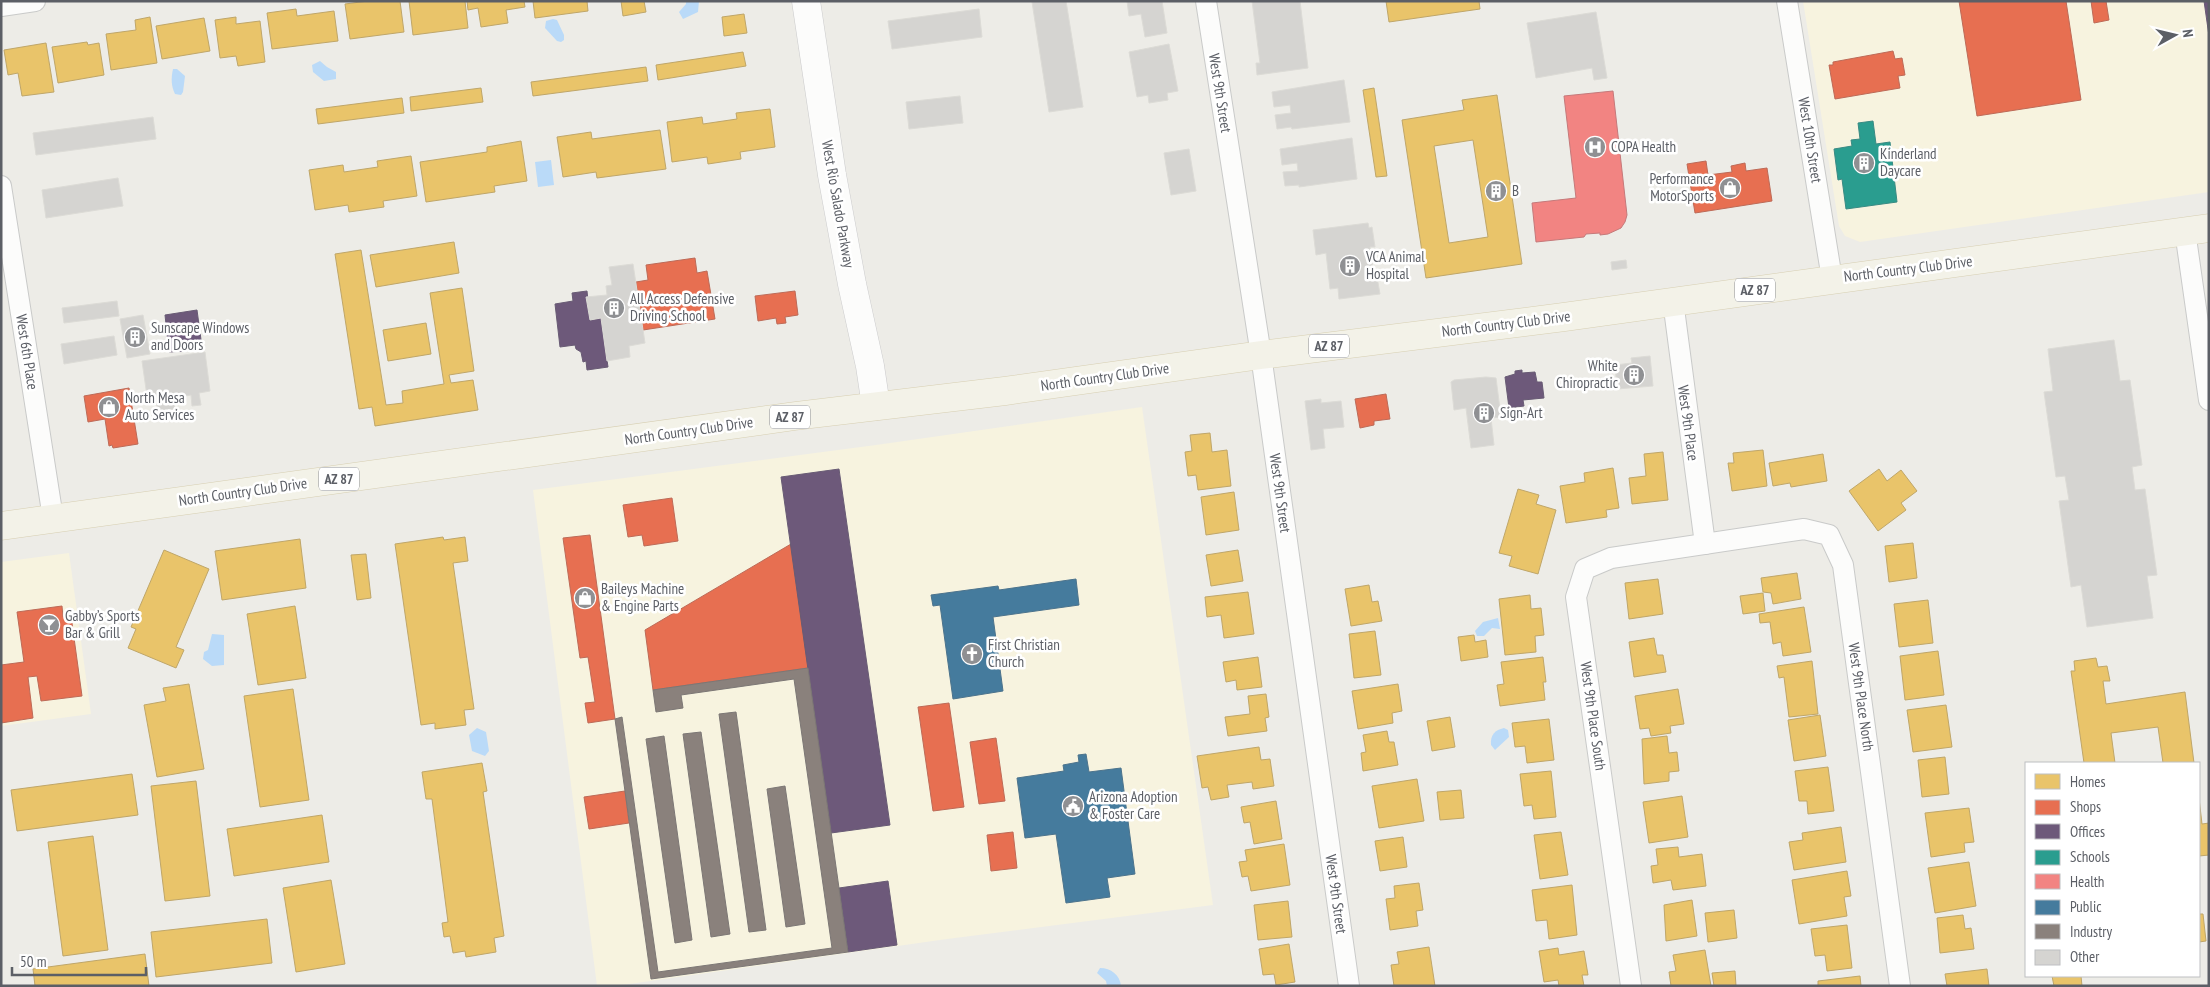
<svg xmlns="http://www.w3.org/2000/svg" width="2210" height="987" font-family="'PT Sans Narrow',sans-serif">
<rect width="100%" height="100%" fill="#edece7"/>
<g fill="#f7f3df">
<polygon points="1803,1 2209,1 2209,192 1860,242 1845,236 1839,226"/>
<polygon points="1142,407 1213,905 947,939 615,986 597,986 533,490 876,445"/>
<polygon points="69,553 91,714 1,726 1,562"/>
</g>
<g fill="#badaf8">
<polygon points="686,1 699,1 698,12 683,19 679,12 686,4"/>
<polygon points="553,19 557,20 564,35 564,40 561,42 557,41 545,28 546,21"/>
<polygon points="320,61 327,67 336,72 336,79 324,81 313,72 312,65"/>
<path d="M173,69h4l8,7 -2,16 -2,3 -6,-1c-4,-8 -4,-16 -2,-25z"/>
<polygon points="551,160 554,185 538,187 535,162"/>
<polygon points="1498,618 1500,629 1492,628 1484,636 1477,636 1475,631 1483,622"/>
<polygon points="212,634 224,635 224,665 212,666 203,659 204,652 208,650"/>
<polygon points="477,728 486,732 489,751 485,756 472,751 469,735"/>
<path d="M1504,728l4,2 1,7 -14,13 -4,-5c-1,-10 4,-15 13,-17z"/>
<path d="M1100,968c11,0 20,7 21,18h-14l-1,-5 -9,-8z"/>
</g>
<g fill="#e9c46a" stroke="#bfa669" fill-rule="evenodd">
<polygon points="368,1 400,1 404,32 350,39 345,4"/>
<polygon points="409,1 465,1 468,28 413,35"/>
<polygon points="467,1 524,1 525,7 506,10 508,23 481,27 478,8 468,10"/>
<polygon points="533,1 587,1 588,11 535,18"/>
<polygon points="621,1 644,1 646,12 623,16"/>
<polygon points="1386,1 1479,1 1480,9 1389,22"/>
<polygon points="296,9 297,16 334,11 338,41 272,49 267,13"/>
<polygon points="744,14 747,33 724,36 722,17"/>
<polygon points="150,17 157,63 111,70 106,34 136,30 135,20"/>
<polygon points="236,17 236,24 260,21 265,62 238,66 236,56 220,58 215,20"/>
<polygon points="204,18 210,51 162,59 156,26"/>
<polygon points="87,42 88,45 99,43 104,75 58,83 52,47"/>
<polygon points="46,43 54,92 22,96 18,73 8,75 4,50"/>
<polygon points="743,52 746,66 658,80 656,65"/>
<polygon points="646,67 648,81 533,96 531,82"/>
<polygon points="481,88 483,102 411,111 410,97"/>
<polygon points="1374,88 1387,176 1376,177 1363,90"/>
<path d="M1497,95l25,169 -96,14 -24,-158 62,-10 -2,-10zM1473,140l15,97 -39,6 -15,-97z"/>
<polygon points="402,98 404,113 318,124 316,109"/>
<polygon points="770,109 775,147 740,152 741,159 708,164 707,157 672,162 667,122 702,117 703,124 737,119 736,113"/>
<polygon points="660,130 666,169 597,178 596,172 563,177 557,137 591,132 592,139"/>
<polygon points="521,141 527,181 494,186 495,192 426,202 420,162 487,152 487,147"/>
<polygon points="411,156 417,196 383,201 384,207 349,212 348,205 315,210 309,170 343,165 344,172 378,167 377,161"/>
<polygon points="454,242 459,273 376,287 370,255"/>
<polygon points="361,250 386,405 403,403 402,391 444,384 430,293 462,288 474,371 449,375 451,383 473,380 478,410 375,426 372,407 359,409 335,254"/>
<polygon points="426,323 431,354 388,361 383,330"/>
<polygon points="1210,433 1212,452 1227,450 1231,486 1198,490 1196,475 1188,476 1185,452 1192,451 1190,435"/>
<polygon points="1763,450 1767,486 1732,491 1728,463 1734,463 1733,453"/>
<polygon points="1663,452 1668,500 1632,504 1629,478 1646,476 1644,454"/>
<polygon points="1823,454 1827,481 1791,487 1790,483 1773,486 1769,463"/>
<polygon points="1613,468 1619,508 1606,510 1607,517 1566,523 1560,486 1585,482 1584,473"/>
<polygon points="1879,469 1887,481 1901,470 1917,491 1901,503 1906,510 1878,531 1849,491"/>
<polygon points="1518,489 1539,495 1536,504 1556,510 1538,574 1509,566 1512,556 1499,553"/>
<polygon points="1234,492 1239,530 1206,535 1201,497"/>
<polygon points="443,537 444,540 465,537 468,561 453,563 474,709 464,710 466,725 435,729 435,723 421,725 395,544"/>
<polygon points="300,539 306,588 222,600 215,551"/>
<polygon points="1913,543 1917,578 1889,582 1885,546"/>
<polygon points="164,550 209,569 176,647 184,650 176,668 128,648 136,629 131,627"/>
<polygon points="1238,550 1243,581 1211,586 1206,555"/>
<polygon points="366,554 371,598 357,600 351,555"/>
<polygon points="1797,573 1801,599 1773,604 1771,593 1763,592 1761,578"/>
<polygon points="1658,579 1663,614 1629,619 1625,583"/>
<polygon points="1369,585 1372,602 1378,601 1382,621 1351,626 1345,589"/>
<polygon points="1248,592 1254,634 1224,638 1221,615 1207,617 1205,597"/>
<polygon points="1763,593 1765,611 1743,614 1740,596"/>
<polygon points="1530,595 1531,609 1541,608 1544,635 1535,636 1536,652 1505,655 1499,599"/>
<polygon points="1928,600 1933,643 1899,647 1894,604"/>
<polygon points="295,606 306,678 258,685 247,614"/>
<polygon points="1804,607 1811,652 1783,656 1781,642 1773,644 1770,622 1760,623 1759,614"/>
<polygon points="1375,631 1381,675 1354,678 1349,634"/>
<polygon points="1474,635 1475,642 1486,640 1488,657 1461,661 1458,637"/>
<polygon points="1654,638 1657,655 1663,655 1666,672 1634,677 1629,642"/>
<polygon points="1938,651 1944,695 1905,700 1900,656"/>
<polygon points="1258,657 1262,687 1237,690 1236,680 1226,682 1223,662"/>
<polygon points="1543,657 1546,682 1543,682 1545,700 1500,706 1497,685 1504,684 1501,662"/>
<polygon points="2096,658 2098,667 2107,666 2110,681 2103,681 2106,704 2185,692 2194,763 2163,763 2158,727 2111,733 2115,763 2084,763 2071,671 2075,671 2074,661"/>
<polygon points="1812,661 1818,714 1789,717 1784,677 1779,678 1777,666"/>
<polygon points="189,684 204,769 157,777 144,705 166,701 163,688"/>
<polygon points="1398,684 1402,711 1392,713 1393,723 1358,729 1352,691"/>
<polygon points="293,689 309,800 260,807 244,696"/>
<polygon points="1678,689 1684,724 1670,726 1671,733 1651,736 1649,728 1640,729 1635,696"/>
<polygon points="1266,694 1269,717 1265,718 1267,731 1228,736 1225,717 1250,714 1248,696"/>
<polygon points="1946,705 1952,747 1913,752 1907,710"/>
<polygon points="1820,715 1826,756 1794,761 1788,720"/>
<polygon points="1450,717 1455,747 1432,751 1427,721"/>
<polygon points="1549,719 1554,760 1527,763 1525,746 1515,747 1512,723"/>
<polygon points="1387,731 1389,742 1394,742 1398,765 1363,771 1361,753 1366,752 1363,735"/>
<polygon points="1667,736 1669,753 1677,752 1679,771 1669,772 1669,781 1644,784 1642,739"/>
<polygon points="1259,747 1261,760 1270,759 1274,786 1253,789 1252,782 1227,785 1229,797 1211,800 1208,787 1202,788 1197,756"/>
<polygon points="1945,757 1949,794 1922,797 1918,760"/>
<polygon points="482,763 487,791 483,792 504,936 494,938 496,952 466,957 465,951 453,953 450,936 444,937 442,923 448,922 432,799 426,799 422,772"/>
<polygon points="1828,767 1834,811 1808,814 1807,801 1799,801 1795,771"/>
<polygon points="1551,771 1556,817 1534,819 1532,805 1524,806 1520,774"/>
<polygon points="132,774 138,815 17,831 11,790"/>
<polygon points="1417,779 1424,821 1379,828 1372,786"/>
<polygon points="196,781 210,896 165,901 151,786"/>
<polygon points="1461,790 1464,818 1440,820 1437,792"/>
<polygon points="1682,796 1688,837 1649,843 1643,802"/>
<polygon points="2199,798 2202,824 2209,823 2209,855 2199,856"/>
<polygon points="1276,801 1282,839 1254,844 1250,822 1244,823 1241,807"/>
<polygon points="1969,808 1974,842 1964,843 1965,852 1931,857 1925,813"/>
<polygon points="322,815 329,862 234,876 227,829"/>
<polygon points="1841,827 1846,862 1794,870 1789,842 1803,840 1802,833"/>
<polygon points="1561,832 1568,875 1540,879 1534,835"/>
<polygon points="93,836 108,950 63,956 48,842"/>
<polygon points="1403,837 1407,867 1380,871 1375,841"/>
<polygon points="1284,844 1290,885 1251,891 1248,876 1242,877 1239,862 1247,861 1245,850"/>
<polygon points="1678,847 1679,857 1702,854 1706,886 1673,890 1671,880 1653,883 1651,866 1658,865 1656,849"/>
<polygon points="1969,862 1976,906 1935,913 1928,868"/>
<polygon points="1847,871 1851,896 1844,897 1847,916 1799,924 1792,880"/>
<polygon points="331,880 345,964 296,972 283,888"/>
<polygon points="1419,883 1423,910 1416,911 1418,926 1390,930 1386,899 1395,898 1394,886"/>
<polygon points="1572,885 1577,935 1549,939 1547,920 1536,921 1532,890"/>
<polygon points="1692,900 1697,936 1666,941 1664,905"/>
<polygon points="1288,901 1292,937 1258,940 1254,905"/>
<polygon points="1734,910 1737,938 1708,942 1705,913"/>
<polygon points="2199,914 2203,914 2206,941 2199,942"/>
<polygon points="1963,915 1965,929 1971,928 1974,949 1940,953 1937,918"/>
<polygon points="267,919 272,963 156,977 151,932"/>
<polygon points="1847,925 1852,968 1827,971 1825,955 1815,956 1811,929"/>
<polygon points="1289,944 1295,982 1276,985 1274,974 1263,975 1259,949"/>
<polygon points="1429,947 1435,986 1394,986 1391,965 1399,964 1397,952"/>
<polygon points="1558,948 1559,955 1584,951 1588,975 1582,975 1584,986 1559,986 1558,980 1544,982 1539,951"/>
<polygon points="1705,950 1711,986 1671,986 1669,972 1676,971 1673,955"/>
<polygon points="145,954 149,986 35,986 33,969"/>
<polygon points="1987,969 1989,986 1947,986 1945,974"/>
<polygon points="1735,971 1736,986 1714,986 1712,973"/>
<polygon points="1860,976 1861,986 1818,986 1818,981"/>
<polygon points="2052,976 2081,976 2082,986 2054,986"/>
</g>
<g fill="#e76f51" stroke="#bd6a57">
<polygon points="1959,1 2066,1 2081,100 1977,116"/>
<polygon points="2091,1 2106,1 2109,20 2094,23"/>
<polygon points="1893,51 1895,59 1902,58 1905,75 1898,76 1900,88 1835,99 1829,65 1833,65 1833,62"/>
<polygon points="1706,161 1708,175 1732,172 1731,166 1745,163 1746,171 1767,168 1772,201 1695,213 1687,164"/>
<polygon points="695,258 697,273 707,271 715,319 643,330 636,282 648,280 646,265"/>
<polygon points="795,291 798,315 785,317 786,323 777,324 776,318 758,321 755,296"/>
<polygon points="129,388 138,444 113,448 112,445 109,446 105,419 88,422 84,396"/>
<polygon points="1386,394 1390,419 1374,421 1374,425 1360,428 1355,399"/>
<polygon points="672,498 678,541 644,546 642,535 628,537 623,505"/>
<polygon points="590,535 615,719 588,723 585,703 595,702 588,657 580,658 563,538"/>
<polygon points="791,544 808,668 653,690 645,630"/>
<polygon points="62,606 63,617 71,616 82,696 41,701 37,676 28,677 33,718 1,723 1,665 24,662 17,612"/>
<polygon points="949,703 964,807 933,811 918,707"/>
<polygon points="996,738 1005,801 979,804 970,742"/>
<polygon points="625,791 629,823 589,829 584,797"/>
<polygon points="1013,832 1017,868 991,871 987,835"/>
</g>
<g fill="#6d597a" stroke="#685b74">
<polygon points="2204,1 2209,1 2209,36"/>
<polygon points="587,291 590,320 601,318 608,367 587,370 586,361 583,362 581,352 576,349 575,345 560,347 555,304 573,301 572,293"/>
<polygon points="197,310 202,347 186,349 187,351 169,352 165,315"/>
<polygon points="1522,370 1522,373 1535,372 1537,382 1542,382 1544,398 1523,400 1524,406 1509,408 1505,377 1515,374 1515,371"/>
<polygon points="839,469 890,825 831,833 781,477"/>
<polygon points="888,881 897,945 848,952 839,888"/>
</g>
<polygon fill="#2a9d8f" stroke="#398a83" points="1873,121 1876,144 1890,142 1897,202 1846,209 1842,179 1838,180 1834,149 1852,146 1851,140 1860,139 1858,123"/>
<polygon fill="#f28482" stroke="#c5797a" points="1613,91 1627,215 1625,222 1621,228 1608,234 1600,235 1600,233 1586,234 1584,237 1536,242 1532,203 1576,198 1564,96"/>
<g fill="#457b9d" stroke="#4c738c">
<polygon points="1076,579 1079,605 993,617 1003,691 953,699 940,605 933,606 931,595 998,586 999,590"/>
<polygon points="1086,754 1089,772 1121,768 1135,874 1107,878 1110,897 1066,903 1056,834 1025,838 1017,778 1064,771 1063,765 1079,762 1078,755"/>
</g>
<g fill="#8a817c" stroke="#7c7775">
<polygon points="808,668 848,952 651,979 615,719 622,717 658,972 832,948 794,679 681,695 683,708 656,712 653,690"/>
<polygon points="736,712 766,930 749,932 719,714"/>
<polygon points="701,732 730,934 711,937 683,734"/>
<polygon points="664,736 692,940 675,943 646,739"/>
<polygon points="785,786 805,924 786,927 767,789"/>
</g>
<g fill="#d5d4d1" stroke="#dcdbd6">
<polygon points="1038,1 1066,1 1083,107 1049,112 1032,2"/>
<polygon points="1127,1 1162,1 1167,33 1145,37 1141,14 1129,16"/>
<polygon points="1252,1 1300,1 1308,68 1257,75 1256,63 1260,63"/>
<polygon points="979,9 982,37 892,49 888,21"/>
<polygon points="1596,12 1607,78 1594,80 1592,68 1536,78 1527,23"/>
<polygon points="1169,44 1178,91 1167,93 1168,100 1149,103 1148,95 1137,97 1129,52"/>
<polygon points="1344,80 1350,122 1292,129 1291,127 1277,129 1275,115 1291,113 1290,105 1274,107 1272,92"/>
<polygon points="960,96 963,123 909,129 906,102"/>
<polygon points="153,117 156,139 36,155 33,133"/>
<polygon points="1352,138 1357,179 1299,187 1299,185 1285,186 1283,172 1298,171 1297,163 1282,165 1280,149"/>
<polygon points="1189,149 1196,191 1171,195 1164,153"/>
<polygon points="118,178 123,206 46,218 42,190"/>
<polygon points="1368,223 1369,228 1372,227 1375,247 1370,247 1374,278 1377,277 1380,294 1339,299 1338,288 1330,289 1326,253 1316,255 1313,230"/>
<polygon points="1626,260 1627,268 1612,270 1611,262"/>
<polygon points="633,264 645,343 629,346 630,357 607,361 601,318 590,320 586,297 607,295 606,286 612,285 609,267"/>
<polygon points="117,301 119,316 64,323 62,308"/>
<polygon points="143,315 150,354 127,358 120,319"/>
<polygon points="114,336 117,355 64,364 61,344"/>
<polygon points="2114,340 2120,381 2130,380 2142,465 2132,467 2135,490 2145,489 2157,575 2147,576 2153,618 2087,627 2081,585 2071,587 2059,501 2069,500 2065,476 2056,477 2044,392 2053,391 2048,349"/>
<polygon points="205,352 210,391 199,393 201,405 192,406 191,395 173,398 175,409 158,412 156,401 148,403 142,361"/>
<polygon points="1650,356 1653,386 1617,389 1615,365 1632,363 1631,358"/>
<polygon points="1486,377 1496,378 1501,417 1491,418 1494,445 1471,448 1466,408 1454,410 1451,382 1454,380"/>
<polygon points="1321,399 1321,403 1341,401 1344,427 1323,429 1325,448 1311,450 1305,401"/>
</g>
<g fill="none" stroke-linecap="round" stroke-linejoin="round">
<g stroke="#c9cac9" stroke-width="22">
<g id="street">
<polyline points="1206,1 1261,355 1349,986"/>
<polyline points="1787,1 1832,279"/>
<polyline points="1,6 35,1"/>
<polyline points="1,186 53,518"/>
<polyline points="2185,231 2209,400"/>
<polyline points="1673,301 1705,544"/>
<polyline points="1631,986 1576,597 1585,569 1611,558 1804,529 1829,535 1843,565 1900,986"/>
</g>
</g>
<g stroke="#cbcbcc" stroke-width="29">
<polyline id="secondary" points="806,1 832,175 852,284 870,366 876,406"/>
</g>
<g stroke="#d7cfb2" stroke-width="29">
<polyline id="primary" points="1,526 795,416 1005,391 1261,355 1564,317 2209,228"/>
</g>
<use href="#street" stroke="#fcfcfb" stroke-width="20"/>
<use href="#secondary" stroke="#fcfcfb" stroke-width="28"/>
<use href="#primary" stroke="#f3f2e8" stroke-width="28"/>
</g>
<defs>
<g id="hospital-disc" transform="scale(1.125)"><circle r="9.5" fill="#8f9093" stroke="#fff"/><path d="M-5-5h3v3.5h4V-5h3V5h-3V1.5h-4V5h-3Z" fill="#fff"/></g>
<g id="building-disc" transform="scale(1.125)"><circle r="9.5" fill="#8f9093" stroke="#fff"/><path d="M-4-6H4V6H1V3H-1V6H-4ZM-2.5-4.3h1.7v1.8h-1.7ZM.8-4.3h1.7v1.8H.8ZM-2.5-1h1.7V.8h-1.7ZM.8-1h1.7V.8H.8Z" fill="#fff"/></g>
<g id="shop-disc" transform="scale(1.125)"><circle r="9.5" fill="#8f9093" stroke="#fff"/><path d="M-5-2.5h2.3a2.7 3.5 0 0 1 5.4 0H5L5.5 6h-11ZM-1.5-2.5h3a1.5 2.3 0 0 0-3 0Z" fill="#fff"/></g>
<g id="bar-disc" transform="scale(1.125)"><circle r="9.5" fill="#8f9093" stroke="#fff"/><path d="M-6-5H6L.8 .8V4.5H3.5V6h-7V4.5H-.8V.8Z" fill="#fff"/></g>
<g id="church-disc" transform="scale(1.125)"><circle r="9.5" fill="#8f9093" stroke="#fff"/><path d="M-1.2-6h2.4v3.5h3.3v2.4h-3.3V6h-2.4V-.1h-3.3v-2.4h3.3Z" fill="#fff"/></g>
<g id="civic-disc" transform="scale(1.125)"><circle r="9.5" fill="#8f9093" stroke="#fff"/><path d="M-.6-6.5H3V-4.5H.6V-3L4-1V1h2V6H-6V1h2V-1L-.6-3ZM-1.2 2.5V6h2.4V2.5Z" fill="#fff"/></g>
</defs>
<g fill-rule="evenodd">
<use href="#hospital-disc" x="1595" y="147"/>
<use href="#building-disc" x="1864" y="163"/>
<use href="#shop-disc" x="1730" y="188"/>
<use href="#building-disc" x="1496" y="191"/>
<use href="#building-disc" x="1350" y="266"/>
<use href="#building-disc" x="614" y="308"/>
<use href="#building-disc" x="135" y="337"/>
<use href="#building-disc" x="1634" y="375"/>
<use href="#shop-disc" x="109" y="407"/>
<use href="#building-disc" x="1484" y="413"/>
<use href="#shop-disc" x="585" y="598"/>
<use href="#bar-disc" x="49" y="625"/>
<use href="#church-disc" x="972" y="654"/>
<use href="#civic-disc" x="1073" y="806"/>
</g>
<g text-anchor="middle" stroke-width="5" stroke-linejoin="round" paint-order="stroke">
<g fill="#fff" stroke="#8d8f94" stroke-width="1">
<rect x="1735" y="278.5" width="40" height="23" rx="4"/>
<rect x="1309" y="334.5" width="40" height="23" rx="4"/>
<rect x="770" y="405.5" width="40" height="23" rx="4"/>
<rect x="319" y="467.5" width="40" height="23" rx="4"/>
</g>
<g font-size="14" font-weight="bold" fill="#5c5f66">
<text x="1755" y="295">AZ 87</text>
<text x="1329" y="351">AZ 87</text>
<text x="790" y="422">AZ 87</text>
<text x="339" y="484">AZ 87</text>
</g>
<g font-size="15" fill="#5c5f66" stroke="#fff">
<text transform="translate(1220 93) rotate(81)" y="5">West 9th Street</text>
<text transform="translate(1810 140) rotate(81)" y="5">West 10th Street</text>
<text transform="translate(838 204) rotate(80)" y="5">West Rio Salado Parkway</text>
<text transform="translate(1908 269) rotate(-7)" y="5">North Country Club Drive</text>
<text transform="translate(1506 324) rotate(-7)" y="5">North Country Club Drive</text>
<text transform="translate(27 352) rotate(81)" y="5">West 6th Place</text>
<text transform="translate(1105 377) rotate(-8)" y="5">North Country Club Drive</text>
<text transform="translate(1688 423) rotate(82)" y="5">West 9th Place</text>
<text transform="translate(689 431) rotate(-8)" y="5">North Country Club Drive</text>
<text transform="translate(243 492) rotate(-8)" y="5">North Country Club Drive</text>
<text transform="translate(1280 493) rotate(82)" y="5">West 9th Street</text>
<text transform="translate(1861 697) rotate(82)" y="5">West 9th Place North</text>
<text transform="translate(1593 716) rotate(82)" y="5">West 9th Place South</text>
<text transform="translate(1336 894) rotate(82)" y="5">West 9th Street</text>
</g>
<g font-size="15" fill="#5c5f66" stroke="#fff" text-anchor="start">
<text x="1611" y="152">COPA Health</text>
<text x="1880" y="159">Kinderland<tspan x="1880" dy="17">Daycare</tspan></text>
<text x="1714" y="184" text-anchor="end">Performance<tspan x="1714" dy="17">MotorSports</tspan></text>
<text x="1512" y="196">B</text>
<text x="1366" y="262">VCA Animal<tspan x="1366" dy="17">Hospital</tspan></text>
<text x="630" y="304">All Access Defensive<tspan x="630" dy="17">Driving School</tspan></text>
<text x="151" y="333">Sunscape Windows<tspan x="151" dy="17">and Doors</tspan></text>
<text x="1618" y="371" text-anchor="end">White<tspan x="1618" dy="17">Chiropractic</tspan></text>
<text x="125" y="403">North Mesa<tspan x="125" dy="17">Auto Services</tspan></text>
<text x="1500" y="418">Sign-Art</text>
<text x="601" y="594">Baileys Machine<tspan x="601" dy="17">&amp; Engine Parts</tspan></text>
<text x="65" y="621">Gabby’s Sports<tspan x="65" dy="17">Bar &amp; Grill</tspan></text>
<text x="988" y="650">First Christian<tspan x="988" dy="17">Church</tspan></text>
<text x="1089" y="802">Arizona Adoption<tspan x="1089" dy="17">&amp; Foster Care</tspan></text>
</g>
</g>
<rect width="2210" height="987" fill="none" stroke="#5c5f66" stroke-width="5"/>
<rect x="2025" y="762" width="175" height="215" fill="#ffffff" stroke="#bebfc2"/>
<rect x="2035" y="774" width="25" height="15" fill="#e9c46a" stroke="#bebfc2"/>
<text x="2070" y="787" font-size="15" fill="#5c5f66">Homes</text>
<rect x="2035" y="800" width="25" height="15" fill="#e76f51" stroke="#bebfc2"/>
<text x="2070" y="812" font-size="15" fill="#5c5f66">Shops</text>
<rect x="2035" y="824" width="25" height="15" fill="#6d597a" stroke="#bebfc2"/>
<text x="2070" y="837" font-size="15" fill="#5c5f66">Offices</text>
<rect x="2035" y="850" width="25" height="15" fill="#2a9d8f" stroke="#bebfc2"/>
<text x="2070" y="862" font-size="15" fill="#5c5f66">Schools</text>
<rect x="2035" y="874" width="25" height="15" fill="#f28482" stroke="#bebfc2"/>
<text x="2070" y="887" font-size="15" fill="#5c5f66">Health</text>
<rect x="2035" y="900" width="25" height="15" fill="#457b9d" stroke="#bebfc2"/>
<text x="2070" y="912" font-size="15" fill="#5c5f66">Public</text>
<rect x="2035" y="924" width="25" height="15" fill="#8a817c" stroke="#bebfc2"/>
<text x="2070" y="937" font-size="15" fill="#5c5f66">Industry</text>
<rect x="2035" y="950" width="25" height="15" fill="#d5d4d1" stroke="#bebfc2"/>
<text x="2070" y="962" font-size="15" fill="#5c5f66">Other</text>
<g transform="translate(2175 35) rotate(82)" stroke="#ffffff" stroke-width="4" paint-order="stroke">
<path d="M0-4L9 19L0 12L-9 19Z" fill="#5c5f66"/>
<text y="-8" font-size="14" font-weight="bold" text-anchor="middle" fill="#5c5f66">N</text>
</g>
<path d="M12 967v8h134v-8" fill="none" stroke="#5c5f66" stroke-width="2.5"/>
<text x="20" y="967" font-size="15" fill="#5c5f66" stroke="#ffffff" stroke-width="4" paint-order="stroke">50 m</text>
</svg>
